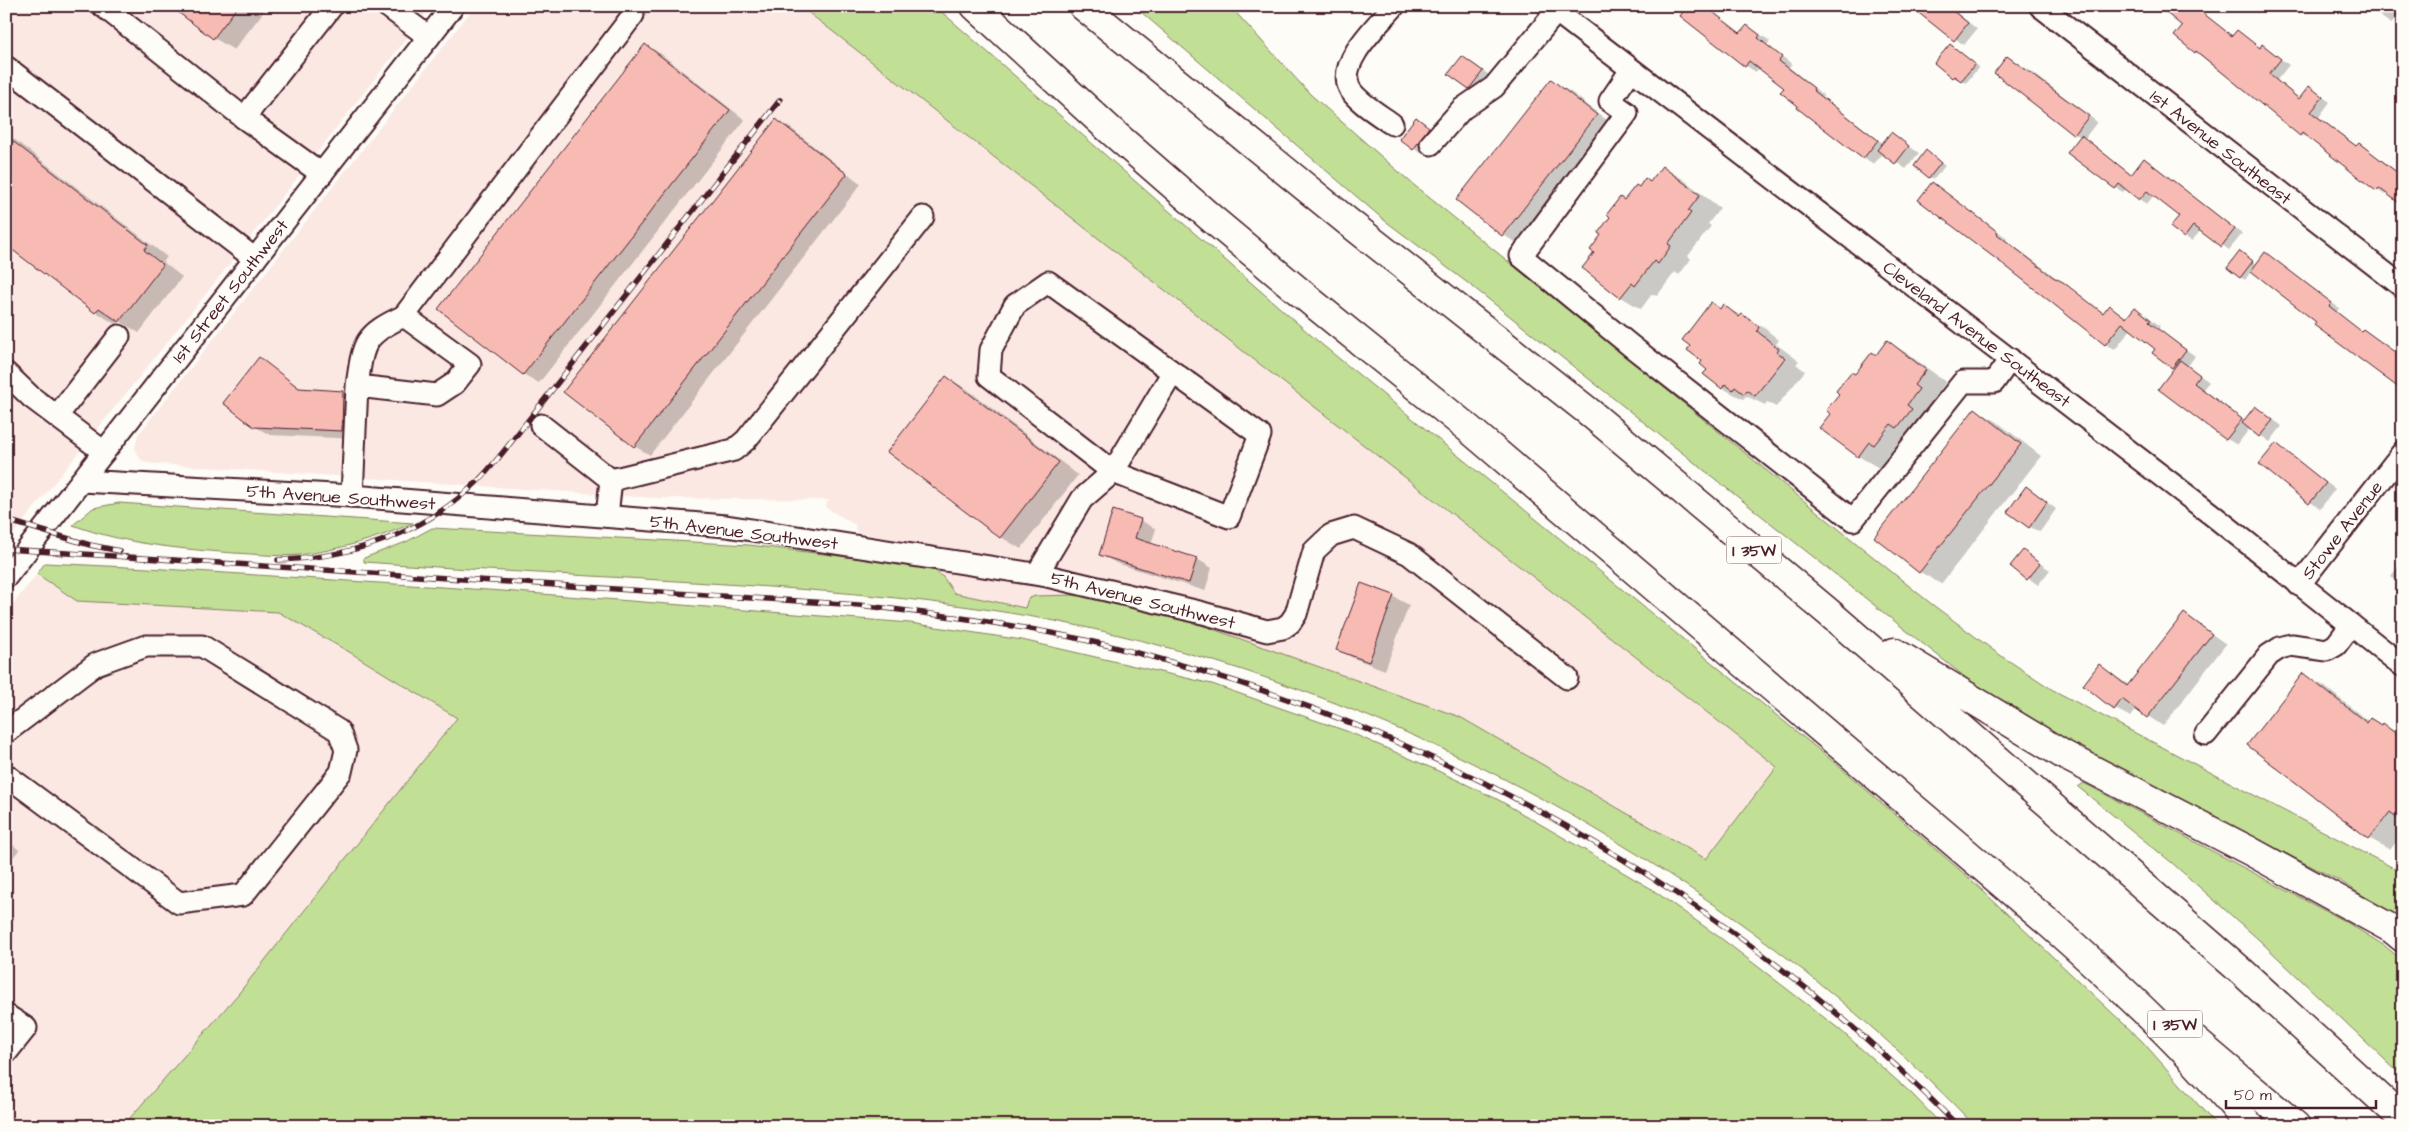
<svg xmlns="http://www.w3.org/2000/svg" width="2409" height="1132" font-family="'Architects Daughter',sans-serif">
<rect width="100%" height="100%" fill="#fdfcf7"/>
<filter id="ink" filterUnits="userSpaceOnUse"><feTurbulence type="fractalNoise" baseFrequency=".02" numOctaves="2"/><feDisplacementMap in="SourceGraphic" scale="10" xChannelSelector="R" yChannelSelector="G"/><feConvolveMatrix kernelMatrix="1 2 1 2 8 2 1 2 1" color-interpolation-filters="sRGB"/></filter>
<g filter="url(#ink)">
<g fill="#fbe8e3">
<polygon points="6,6 432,6 217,280 6,543"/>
<polygon points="475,6 800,6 1778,768 1706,859 1460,717 1076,595 1057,596 1026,608 954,593 943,577 883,561 886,538 856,532 855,525 825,507 829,500 654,498 146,463 140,459 135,448 138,435"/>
<polygon points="37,574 77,601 278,612 351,653 457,718 239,993 123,1126 6,1126 6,613"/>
</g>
<g fill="#c2df96" stroke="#867f60">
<path d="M800,6h135l385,337 515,420 132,113 175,165 75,85h-242c-240,-251 -583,-440 -925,-506 -107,-20 -216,-29 -325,-36 -120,-8 -241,-13 -361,-22v-4l42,-16 26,-14 317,17 181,22 13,10 11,16 71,15 3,-9 7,-3 41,-1 59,12 58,15 267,95 246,142 71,-92z"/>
<polygon points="1134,6 1230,6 1310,94 1415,186 1929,602 1997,653 2053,690 2403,873 2403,921 2340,881 2056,737 1980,689 1473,287 1384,220"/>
<path d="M119,503l294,20c-36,16 -75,27 -114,32 -21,2 -43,-1 -65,-2 -54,-4 -110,-9 -161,-28l20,-17z"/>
<polygon points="45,563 148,568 503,591 910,623 1022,640 1212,684 1349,732 1434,769 1497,799 1650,888 1722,939 1839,1029 1911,1093 1943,1126 123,1126 239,993 457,718 351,653 278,612 77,601 37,574"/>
<polygon points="2084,783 2348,923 2385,946 2403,961 2403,1077 2258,939 2171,862 2078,787"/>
</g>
<g fill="#0003">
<polygon points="172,6 268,6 234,50 214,38"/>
<polygon points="1674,6 1706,6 1742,34 1747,26 1757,32 1770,41 1767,45 1792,64 1789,67 1823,95 1822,96 1884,144 1891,134 1919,153 1906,169 1883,153 1874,164 1864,158 1798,108 1800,106 1785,87 1759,67 1756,72 1746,66 1681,16 1683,13"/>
<polygon points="1820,6 1834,6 1829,12"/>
<polygon points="1894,6 1948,6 1977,29 1964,45 1912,6 1906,14"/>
<polygon points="2159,6 2209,6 2204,14 2233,37 2261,49 2263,46 2289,65 2277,80 2300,99 2309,87 2330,102 2319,117 2357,147 2359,144 2367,149 2403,176 2403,205 2387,193 2385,195 2377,190 2310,138 2300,135 2176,36 2184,25"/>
<polygon points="2366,6 2403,6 2403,11 2391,24"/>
<polygon points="646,45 661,54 745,120 539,383 523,374"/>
<polygon points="1955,48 1979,67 1966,83 1953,77"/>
<polygon points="2008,57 2032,72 2097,122 2084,139 2132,175 2152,164 2242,234 2229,250 2201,230 2192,241 2185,237 2181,215 2154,195 2147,204 2126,189 2123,192 2116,188 2081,137 2075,134"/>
<polygon points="1472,63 1492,77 1480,94 1470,88"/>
<polygon points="1552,81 1572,93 1617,128 1524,247 1503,235 1458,200"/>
<polygon points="1417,119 1439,134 1424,155 1414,149"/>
<polygon points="776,120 792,129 861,184 650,455 634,446"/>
<polygon points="6,133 167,257 163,262 182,277 139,333 118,320 115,324 96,312 6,244"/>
<polygon points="1931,154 1945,166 1934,179 1930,177"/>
<polygon points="1662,167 1683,179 1720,208 1708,224 1711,226 1688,256 1691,259 1679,275 1675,272 1657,296 1652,294 1641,309 1621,297 1596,253 1625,201 1639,188 1651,183"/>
<polygon points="1933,184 2007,238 2006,240 2104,314 2127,319 2135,308 2145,314 2160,326 2158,329 2195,356 2188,366 2209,382 2203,389 2245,421 2256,407 2282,426 2270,442 2250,428 2237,445 2227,439 2160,388 2175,369 2154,353 2157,349 2131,329 2115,350 2105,344"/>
<polygon points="2266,254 2339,308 2337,312 2362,332 2372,335 2318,322 2252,270 2245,280 2240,277 2245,256 2257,265"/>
<polygon points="1711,303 1721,309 1723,306 1763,327 1779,340 1776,344 1799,361 1796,364 1805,371 1776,407 1767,402 1765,405 1746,396 1743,399 1722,388 1709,370 1704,361"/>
<polygon points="1888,342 1908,354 1946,382 1934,398 1939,402 1895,456 1890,453 1879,468 1858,456 1832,413 1855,375 1877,356"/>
<polygon points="259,359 303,390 343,393 358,402 357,439 270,435 254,426"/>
<polygon points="946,377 967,389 1078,475 1021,549 1001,537 889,451"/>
<polygon points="1975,410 1996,421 2041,456 1941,584 1920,572 1875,537"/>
<polygon points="2277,445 2335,489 2320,509 2261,464"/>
<polygon points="2036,494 2056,509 2040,532 2030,527"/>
<polygon points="1140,520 1156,529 1151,544 1197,559 1212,568 1205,591 1116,563 1100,554"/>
<polygon points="2023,552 2050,570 2038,585 2012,566"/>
<polygon points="2403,560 2403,585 2391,576"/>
<polygon points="1362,585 1394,597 1409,605 1385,670 1353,658 1337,649"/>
<polygon points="2184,614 2226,644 2163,726 2137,709 2131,717 2115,709 2084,685 2099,666 2129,685"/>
<polygon points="2303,675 2324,686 2369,722 2383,725 2403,736 2403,833 2390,850 2369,838"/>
<polygon points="6,839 19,850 6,866"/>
</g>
<g fill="#f7bbb4" stroke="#4a1f2b">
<polygon points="170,6 238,6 213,39"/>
<polygon points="1687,6 1705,6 1740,33 1747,25 1760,35 1758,38 1782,57 1779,61 1814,88 1813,90 1878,140 1863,159 1797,108 1798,106 1780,92 1784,88 1749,61 1745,67 1680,16"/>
<polygon points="1910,6 1947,6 1968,23 1954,41"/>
<polygon points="2158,6 2194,6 2232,36 2237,30 2260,48 2262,44 2281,59 2269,74 2299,99 2309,86 2323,97 2311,112 2356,146 2359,143 2403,177 2403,206 2379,188 2376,191 2302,133 2300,136 2196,51 2195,53 2174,36 2182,26"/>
<polygon points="645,44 730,110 523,375 438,309"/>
<polygon points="1950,44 1975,64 1961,81 1954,76 1952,78 1934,63"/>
<polygon points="1462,56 1483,71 1469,89 1448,74"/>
<polygon points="2007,56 2089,116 2074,135 1994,73"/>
<polygon points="1551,79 1597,115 1502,236 1456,200"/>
<polygon points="1416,117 1429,127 1413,150 1399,139"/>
<polygon points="776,119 847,174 634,447 563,392"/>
<polygon points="1891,132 1909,146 1895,164 1877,150"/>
<polygon points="2081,135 2131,175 2144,158 2235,229 2221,247 2193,226 2184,238 2170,227 2179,216 2147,191 2139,200 2119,184 2115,189 2067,153"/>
<polygon points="6,136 148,245 144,250 163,265 119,322 99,308 95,313 6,245"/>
<polygon points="1926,150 1941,163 1929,178 1914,166"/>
<polygon points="1662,166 1700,195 1688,211 1691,213 1668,244 1671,246 1658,264 1654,261 1635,286 1632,283 1620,298 1582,268 1594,253 1590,250 1601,235 1598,233 1610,217 1607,214 1620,197 1624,200 1636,185 1639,187 1645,178 1650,182"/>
<polygon points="1932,182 1998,232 1997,234 2053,277 2063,282 2103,313 2109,305 2126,318 2135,307 2151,320 2149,322 2186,350 2172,368 2152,353 2155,349 2122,323 2105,345 2008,268 1918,200"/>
<polygon points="2240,251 2253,261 2240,278 2227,268"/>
<polygon points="2265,252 2332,303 2329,306 2361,331 2363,329 2403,358 2403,391 2314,325 2316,322 2251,271"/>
<polygon points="1711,302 1720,309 1723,304 1739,317 1742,314 1759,327 1757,331 1779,349 1777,352 1785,358 1755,396 1747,390 1744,394 1735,387 1733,390 1725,384 1722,389 1703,374 1707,370 1700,364 1702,361 1687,350 1690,346 1682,340"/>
<polygon points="1887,340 1926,370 1914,385 1919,389 1907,405 1912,409 1897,428 1891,424 1874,445 1869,442 1858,457 1819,428 1830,414 1826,410 1839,394 1836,391 1851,372 1855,374 1872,352 1876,355"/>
<polygon points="259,357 299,388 343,391 342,431 254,427 223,403"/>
<polygon points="2180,360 2200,375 2194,383 2242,419 2226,440 2158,389"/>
<polygon points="946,376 1059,462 1000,538 887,452"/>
<polygon points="2255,406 2273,420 2259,437 2242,423"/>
<polygon points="1975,408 2021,444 1919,573 1874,537"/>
<polygon points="2276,443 2326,483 2309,504 2259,464"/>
<polygon points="2026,486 2047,502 2029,528 2007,512"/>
<polygon points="1113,510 1141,519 1135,538 1197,558 1189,583 1099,555"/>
<polygon points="2023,550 2040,564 2027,580 2010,566"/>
<polygon points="1361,583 1394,595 1369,662 1336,650"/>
<polygon points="2184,613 2212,634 2147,718 2122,699 2114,710 2083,685 2099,664 2127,686"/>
<polygon points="2303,673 2367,723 2370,718 2381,725 2382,723 2403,739 2403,822 2390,812 2369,839 2247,745"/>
</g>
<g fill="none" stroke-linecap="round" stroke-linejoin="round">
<g stroke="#4a1f2b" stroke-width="25">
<g id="minor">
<polyline points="103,6 244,118 322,174"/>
<polyline points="387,6 429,37"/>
<polyline points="1549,6 2211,514 2403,666"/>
<polyline points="2040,6 2403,287"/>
<polyline points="6,67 255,259"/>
<polyline points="1631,70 1610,101 1627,113 1521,256 1631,346 1853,520 1963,382 1994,382 2010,359"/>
<polyline points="244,118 332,6"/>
<path d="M1392,124c-11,-8 -38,-24 -43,-37 -11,-26 30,-63 45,-81"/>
<polyline points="1431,144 1462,109 1494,87 1556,12"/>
<polyline points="404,316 633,15 632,6"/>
<polyline points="6,373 31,397 104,452"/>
<polyline points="57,416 119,336"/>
<polyline points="541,425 611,480 607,516"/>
<polyline points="611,480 734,450 746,440 923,217"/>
<polyline points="81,481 352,496 726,526 1047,576 1203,613 1267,631 1283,628 1290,623 1296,614 1314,551 1331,535 1354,528 1409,554 1567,678"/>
<path d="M352,496l5,-110 80,9 18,-12 15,-19 -66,-48c-41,19 -41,27 -47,70"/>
<polyline points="1037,574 1082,499 1113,472 1229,517 1260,435 1048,282 1015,305 991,350 989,376 1113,472 1173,372"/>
<polyline points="6,577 453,6"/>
<polyline points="2299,585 2403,452"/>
<polyline points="6,732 96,664 146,646 202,646 339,731 346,750 341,772 243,895 179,903 6,775"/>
<polyline points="2206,734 2269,655 2280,648 2291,645 2327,650 2336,645 2351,625"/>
<polyline points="6,1015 26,1028 6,1053"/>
</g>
</g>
<g stroke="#4a1f2b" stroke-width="31">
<g id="highway">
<path d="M975,6l135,124 101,88 103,86 155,125 583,497c70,62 139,126 198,200"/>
<polyline points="1083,6 1347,221 1589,412 1828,612 2240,970 2403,1119"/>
<polyline points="1894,652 2064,755 2250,851 2392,929 2403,938"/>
<polyline points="2186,1033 2296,1126"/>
</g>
</g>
<use href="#minor" stroke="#fdfcf7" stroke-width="21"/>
<use href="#highway" stroke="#fdfcf7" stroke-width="28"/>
<g stroke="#4a1f2b" stroke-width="5.5">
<g id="rail">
<polyline points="6,520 90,545 120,551"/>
<path d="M6,549l853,56c83,10 165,20 247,40 322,78 620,244 852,481"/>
<path d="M278,560c68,-2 137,-23 189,-69 16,-13 28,-29 41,-45l272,-346"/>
</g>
</g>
<use href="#rail" stroke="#fdfcf7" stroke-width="4" stroke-dasharray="11" stroke-linecap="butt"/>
</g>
</g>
<g text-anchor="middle" stroke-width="5" stroke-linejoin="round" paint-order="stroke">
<g fill="#fdfcf7" stroke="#806168" stroke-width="1">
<rect x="1726.5" y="536.5" width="55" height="27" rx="4"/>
<rect x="2147.5" y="1010.5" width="55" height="27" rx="4"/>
</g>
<g font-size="16" font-weight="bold" fill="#4a1f2b">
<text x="1754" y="556">I 35W</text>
<text x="2175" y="1030">I 35W</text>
</g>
<g font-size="18" fill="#4a1f2b" stroke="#fdfcf7">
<text transform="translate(2221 147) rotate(38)" y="6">1st Avenue Southeast</text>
<text transform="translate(230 291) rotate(-52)" y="6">1st Street Southwest</text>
<text transform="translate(1977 334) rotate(37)" y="6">Cleveland Avenue Southeast</text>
<text transform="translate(341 497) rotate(4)" y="6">5th Avenue Southwest</text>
<text transform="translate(2342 530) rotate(-52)" y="6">Stowe Avenue</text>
<text transform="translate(744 532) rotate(7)" y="6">5th Avenue Southwest</text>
<text transform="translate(1143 600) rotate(14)" y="6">5th Avenue Southwest</text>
</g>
</g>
<rect width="2409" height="1132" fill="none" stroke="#fdfcf7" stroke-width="25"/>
<rect x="12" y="12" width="2384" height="1107" fill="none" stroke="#4a1f2b" stroke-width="2" filter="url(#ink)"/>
<path d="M2226 1100v8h150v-8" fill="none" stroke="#4a1f2b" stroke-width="2.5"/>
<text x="2234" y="1100" font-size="15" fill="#4a1f2b" stroke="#fdfcf7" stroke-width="4" paint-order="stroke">50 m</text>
</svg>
